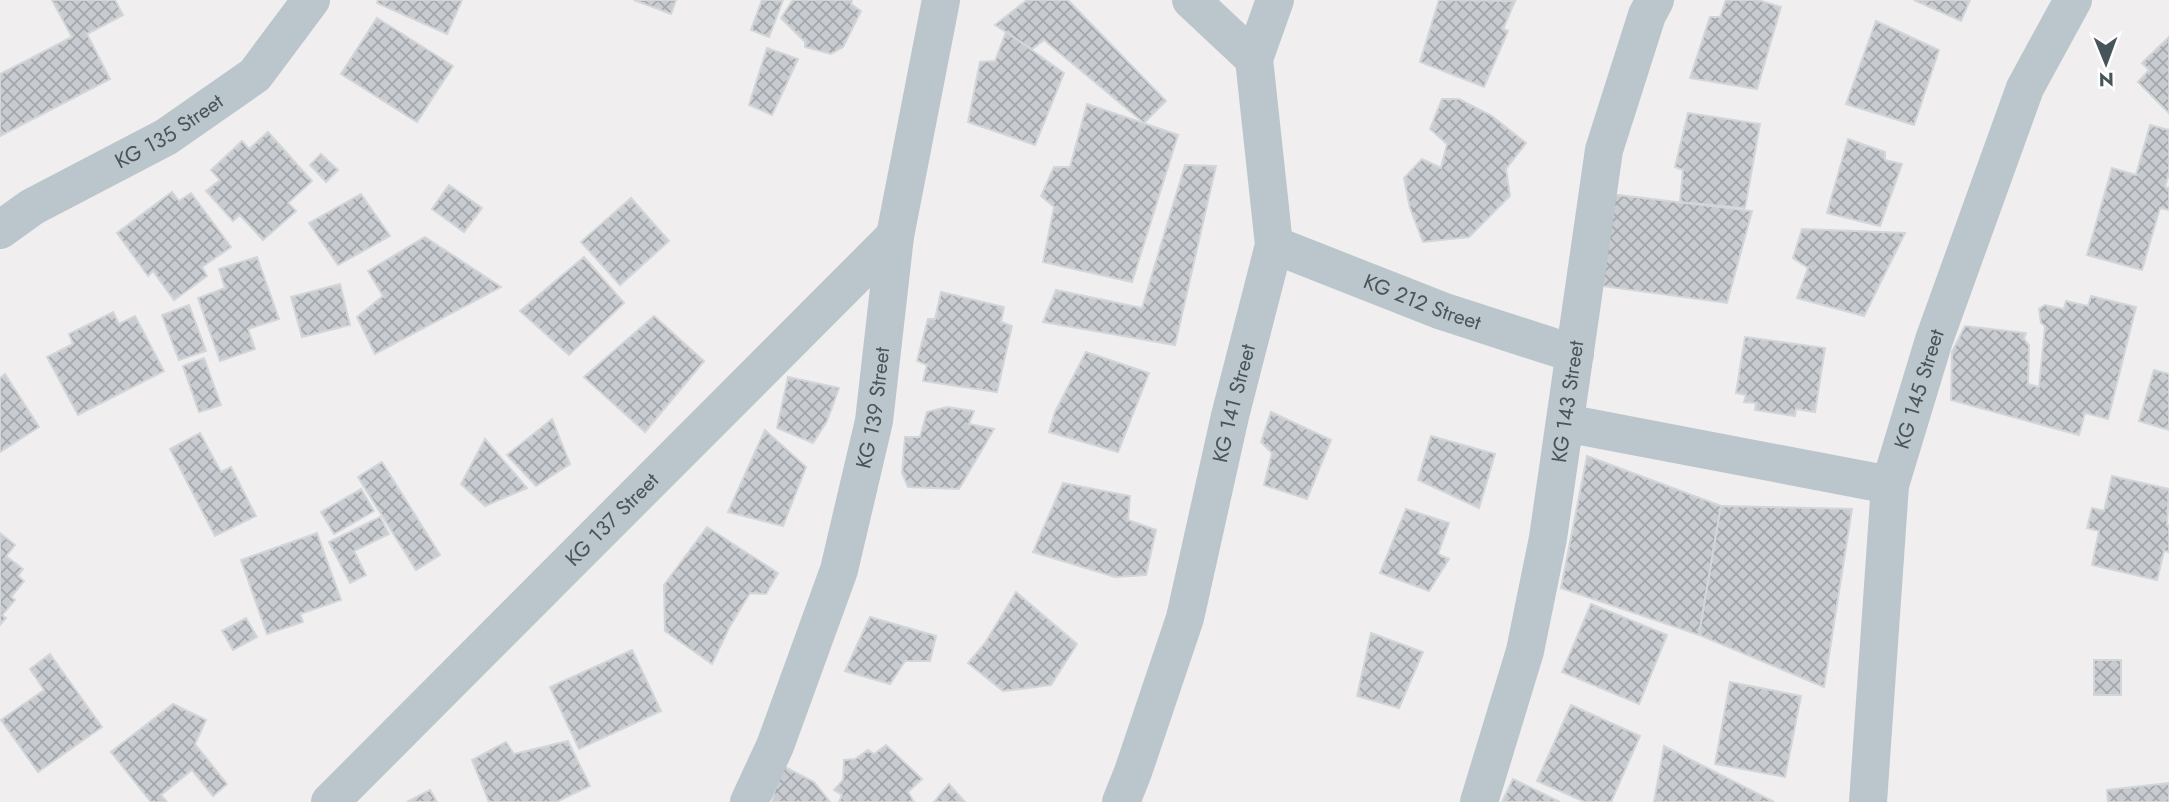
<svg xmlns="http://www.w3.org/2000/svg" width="2169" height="802" font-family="Jost,sans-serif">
<defs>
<pattern id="building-cross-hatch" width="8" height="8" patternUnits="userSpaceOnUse" patternTransform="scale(1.75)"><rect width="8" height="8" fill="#c8ccd0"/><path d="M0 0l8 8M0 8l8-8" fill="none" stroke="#a4a8ac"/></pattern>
</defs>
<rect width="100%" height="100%" fill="#f0eeee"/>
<g fill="url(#building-cross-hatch)" stroke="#d2d6d9" stroke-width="2">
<polygon points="52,0 115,0 123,15 87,34 110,79 0,136 0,74 72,37"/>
<polygon points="378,0 462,0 447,34 377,3"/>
<polygon points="634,0 676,0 671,14"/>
<polygon points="762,0 783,0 769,37 751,30"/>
<polygon points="793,0 852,0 851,4 861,11 843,47 831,54 805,47 805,42 781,18"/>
<polygon points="1027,0 1068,0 1166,101 1144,123 1044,40 1032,49 995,25"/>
<polygon points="1439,0 1515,1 1503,29 1508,31 1484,87 1420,62"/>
<polygon points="1726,0 1758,0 1781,7 1757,89 1690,78 1710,17 1720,17"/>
<polygon points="1914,0 1970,0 1961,21"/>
<polygon points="377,18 453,66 417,122 341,74"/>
<polygon points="1876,21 1939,50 1914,125 1846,104"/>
<polygon points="1006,32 1064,73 1035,145 968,122 980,62 995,61"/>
<polygon points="2169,37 2169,113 2138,82 2149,70 2142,63"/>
<polygon points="767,48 798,59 772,115 749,105"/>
<polygon points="1442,99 1459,99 1492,116 1526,143 1506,169 1510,196 1469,237 1423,242 1410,208 1404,178 1422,159 1441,168 1447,144 1430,129"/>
<polygon points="1087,104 1178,135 1132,282 1043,262 1054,207 1041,196 1054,167 1070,167"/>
<polygon points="1688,113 1760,124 1745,208 1680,202 1683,170 1675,167"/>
<polygon points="2150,125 2169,130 2169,173 2165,187 2169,188 2169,210 2160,208 2142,270 2087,255 2112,168 2136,175"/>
<polygon points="268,132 312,181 288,203 296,211 263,240 240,215 233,221 206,191 220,180 211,170 242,141 249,149"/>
<polygon points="1848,139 1885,152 1885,160 1902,164 1880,226 1827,213"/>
<polygon points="321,154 338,170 326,182 310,165"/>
<polygon points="1185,165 1216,166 1175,345 1043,322 1056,290 1142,308"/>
<polygon points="449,185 482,208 464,232 432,209"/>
<polygon points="172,192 179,201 191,193 231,247 202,267 207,276 174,300 153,271 148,276 117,233"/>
<polygon points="361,194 390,236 338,265 309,223"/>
<polygon points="1610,194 1752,211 1727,303 1602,286"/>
<polygon points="631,198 669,241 620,285 581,242"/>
<polygon points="1802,229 1905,233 1864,316 1797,298 1808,268 1793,258"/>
<polygon points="425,237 501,287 375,354 357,317 383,296 368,271"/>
<polygon points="257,257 279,319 248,329 255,349 220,361 198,298 225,288 219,269"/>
<polygon points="584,257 624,303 569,355 520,311"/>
<polygon points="340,284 350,325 302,337 291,297"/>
<polygon points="941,292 1004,307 1001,322 1012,326 997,392 923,381 927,365 917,361 928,319 935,319"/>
<polygon points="2091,296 2136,307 2108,419 2085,413 2079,435 1951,400 1952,352 1965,326 2026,333 2024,339 2029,345 2028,384 2039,387 2045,326 2041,323 2039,309 2045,305 2064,309 2066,301 2088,306"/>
<polygon points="189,305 206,351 179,360 162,315"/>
<polygon points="113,312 119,324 135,316 164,371 78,415 47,357 73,344 69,334"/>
<polygon points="654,316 704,361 645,432 584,377"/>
<polygon points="1745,337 1825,348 1815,412 1796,409 1795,416 1755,410 1756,403 1744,402 1746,395 1736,393"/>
<polygon points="1086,352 1149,373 1118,452 1049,432 1055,412"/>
<polygon points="204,358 221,405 199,412 183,366"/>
<polygon points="2154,370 2169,374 2169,430 2139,421"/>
<polygon points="5,374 39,427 0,452 0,378"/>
<polygon points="788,377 839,388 827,421 813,443 777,428"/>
<polygon points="947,407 974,411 969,424 994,429 959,489 908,487 902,473 905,437 920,437 927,412"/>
<polygon points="1271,412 1331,440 1307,499 1264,485 1272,453 1261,442"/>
<polygon points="552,419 570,464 536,486 507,455"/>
<polygon points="765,430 806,467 783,526 728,512"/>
<polygon points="200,433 221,472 231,467 256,516 215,536 170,449"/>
<polygon points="1431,436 1495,454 1479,508 1418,480"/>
<polygon points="485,439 527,488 485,506 461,484"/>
<polygon points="1587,456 1721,506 1699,635 1561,588"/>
<polygon points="382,462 440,555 416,570 358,477"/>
<polygon points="2112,476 2169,489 2167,524 2169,525 2169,552 2164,551 2157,580 2092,565 2099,531 2087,528 2092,508 2104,511"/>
<polygon points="1063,483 1130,496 1128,520 1156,530 1146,575 1115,577 1033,552"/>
<polygon points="361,489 374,511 334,534 321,512"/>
<polygon points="1721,506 1852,509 1824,687 1699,635"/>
<polygon points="1406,509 1449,523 1438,554 1449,559 1429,591 1380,573"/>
<polygon points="380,517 389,534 354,551 366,575 350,583 329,542"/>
<polygon points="707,527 778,573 766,594 750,593 729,628 712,664 665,631 664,585"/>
<polygon points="0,533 15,545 6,556 23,569 18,576 24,581 11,597 15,600 2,615 6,618 0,625"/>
<polygon points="317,533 341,600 300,614 303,622 267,634 241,560"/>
<polygon points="1016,592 1077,644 1051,685 1003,691 968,663 985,643"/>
<polygon points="1591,604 1667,635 1639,704 1562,672"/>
<polygon points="870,617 936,636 930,661 905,661 890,684 845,671"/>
<polygon points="246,618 257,637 233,650 222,631"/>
<polygon points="1371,633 1423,652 1399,708 1357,696"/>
<polygon points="632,650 661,711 579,749 550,687"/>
<polygon points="50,654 102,727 38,772 1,720 44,690 30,669"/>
<rect x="2094" y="660" width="27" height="35"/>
<polygon points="1730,682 1801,696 1785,777 1715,764"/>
<polygon points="173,704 206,720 195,744 227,784 213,796 192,770 161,795 167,802 151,802 111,752"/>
<polygon points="1571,705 1640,736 1611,802 1585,802 1537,781"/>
<polygon points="568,741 590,786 556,802 489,802 472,760 506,742 514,754"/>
<polygon points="886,745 922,779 908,792 914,802 839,802 842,795 834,790 843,780 844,760 855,759 868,750 874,754"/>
<polygon points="1664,746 1774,802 1654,802"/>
<polygon points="781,765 814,782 830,802 772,802"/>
<polygon points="1513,779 1560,802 1502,802"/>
<polygon points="2169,783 2169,802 2108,802 2107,790"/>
<polygon points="949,784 965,802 934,802"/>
<polygon points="430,790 437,802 407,802"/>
</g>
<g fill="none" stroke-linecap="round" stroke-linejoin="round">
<g stroke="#bac6cb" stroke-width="38">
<polyline points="1191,0 1254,59"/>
<path id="s1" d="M0,230l32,-23 134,-70 89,-62 56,-75"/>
<path id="s2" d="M1274,245l168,66 133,43"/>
<polyline points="1565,423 1890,485"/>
<path id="s3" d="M330,802l565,-566"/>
<path id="s4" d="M749,802l26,-56 64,-176 35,-149 21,-185 46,-236"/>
<path id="s5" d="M1121,802l12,-30 52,-154 45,-202 44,-171 -20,-186 21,-59"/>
<path id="s6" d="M1479,802l46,-151 23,-113 56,-388 43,-135 8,-15"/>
<path id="s7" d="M1868,802l22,-317 44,-145 91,-252 48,-88"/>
</g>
</g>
<g text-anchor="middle" stroke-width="6" stroke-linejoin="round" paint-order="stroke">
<g font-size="21" fill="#47555b" stroke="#fff">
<text dy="7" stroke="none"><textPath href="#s1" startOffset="196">KG 135 Street</textPath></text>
<text dy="7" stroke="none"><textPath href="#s2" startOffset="159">KG 212 Street</textPath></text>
<text dy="7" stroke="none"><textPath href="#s7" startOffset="418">KG 145 Street</textPath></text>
<text dy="7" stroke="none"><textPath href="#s6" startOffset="411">KG 143 Street</textPath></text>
<text dy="7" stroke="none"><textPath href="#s5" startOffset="415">KG 141 Street</textPath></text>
<text dy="7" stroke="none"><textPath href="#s4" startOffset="415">KG 139 Street</textPath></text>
<text dy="7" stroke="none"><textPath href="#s3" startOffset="399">KG 137 Street</textPath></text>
</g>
</g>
<g transform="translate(2106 63) rotate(179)" stroke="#ffffff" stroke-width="5" paint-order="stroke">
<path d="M0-5L12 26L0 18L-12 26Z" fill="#47555b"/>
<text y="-10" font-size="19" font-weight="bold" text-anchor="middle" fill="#47555b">N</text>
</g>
</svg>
